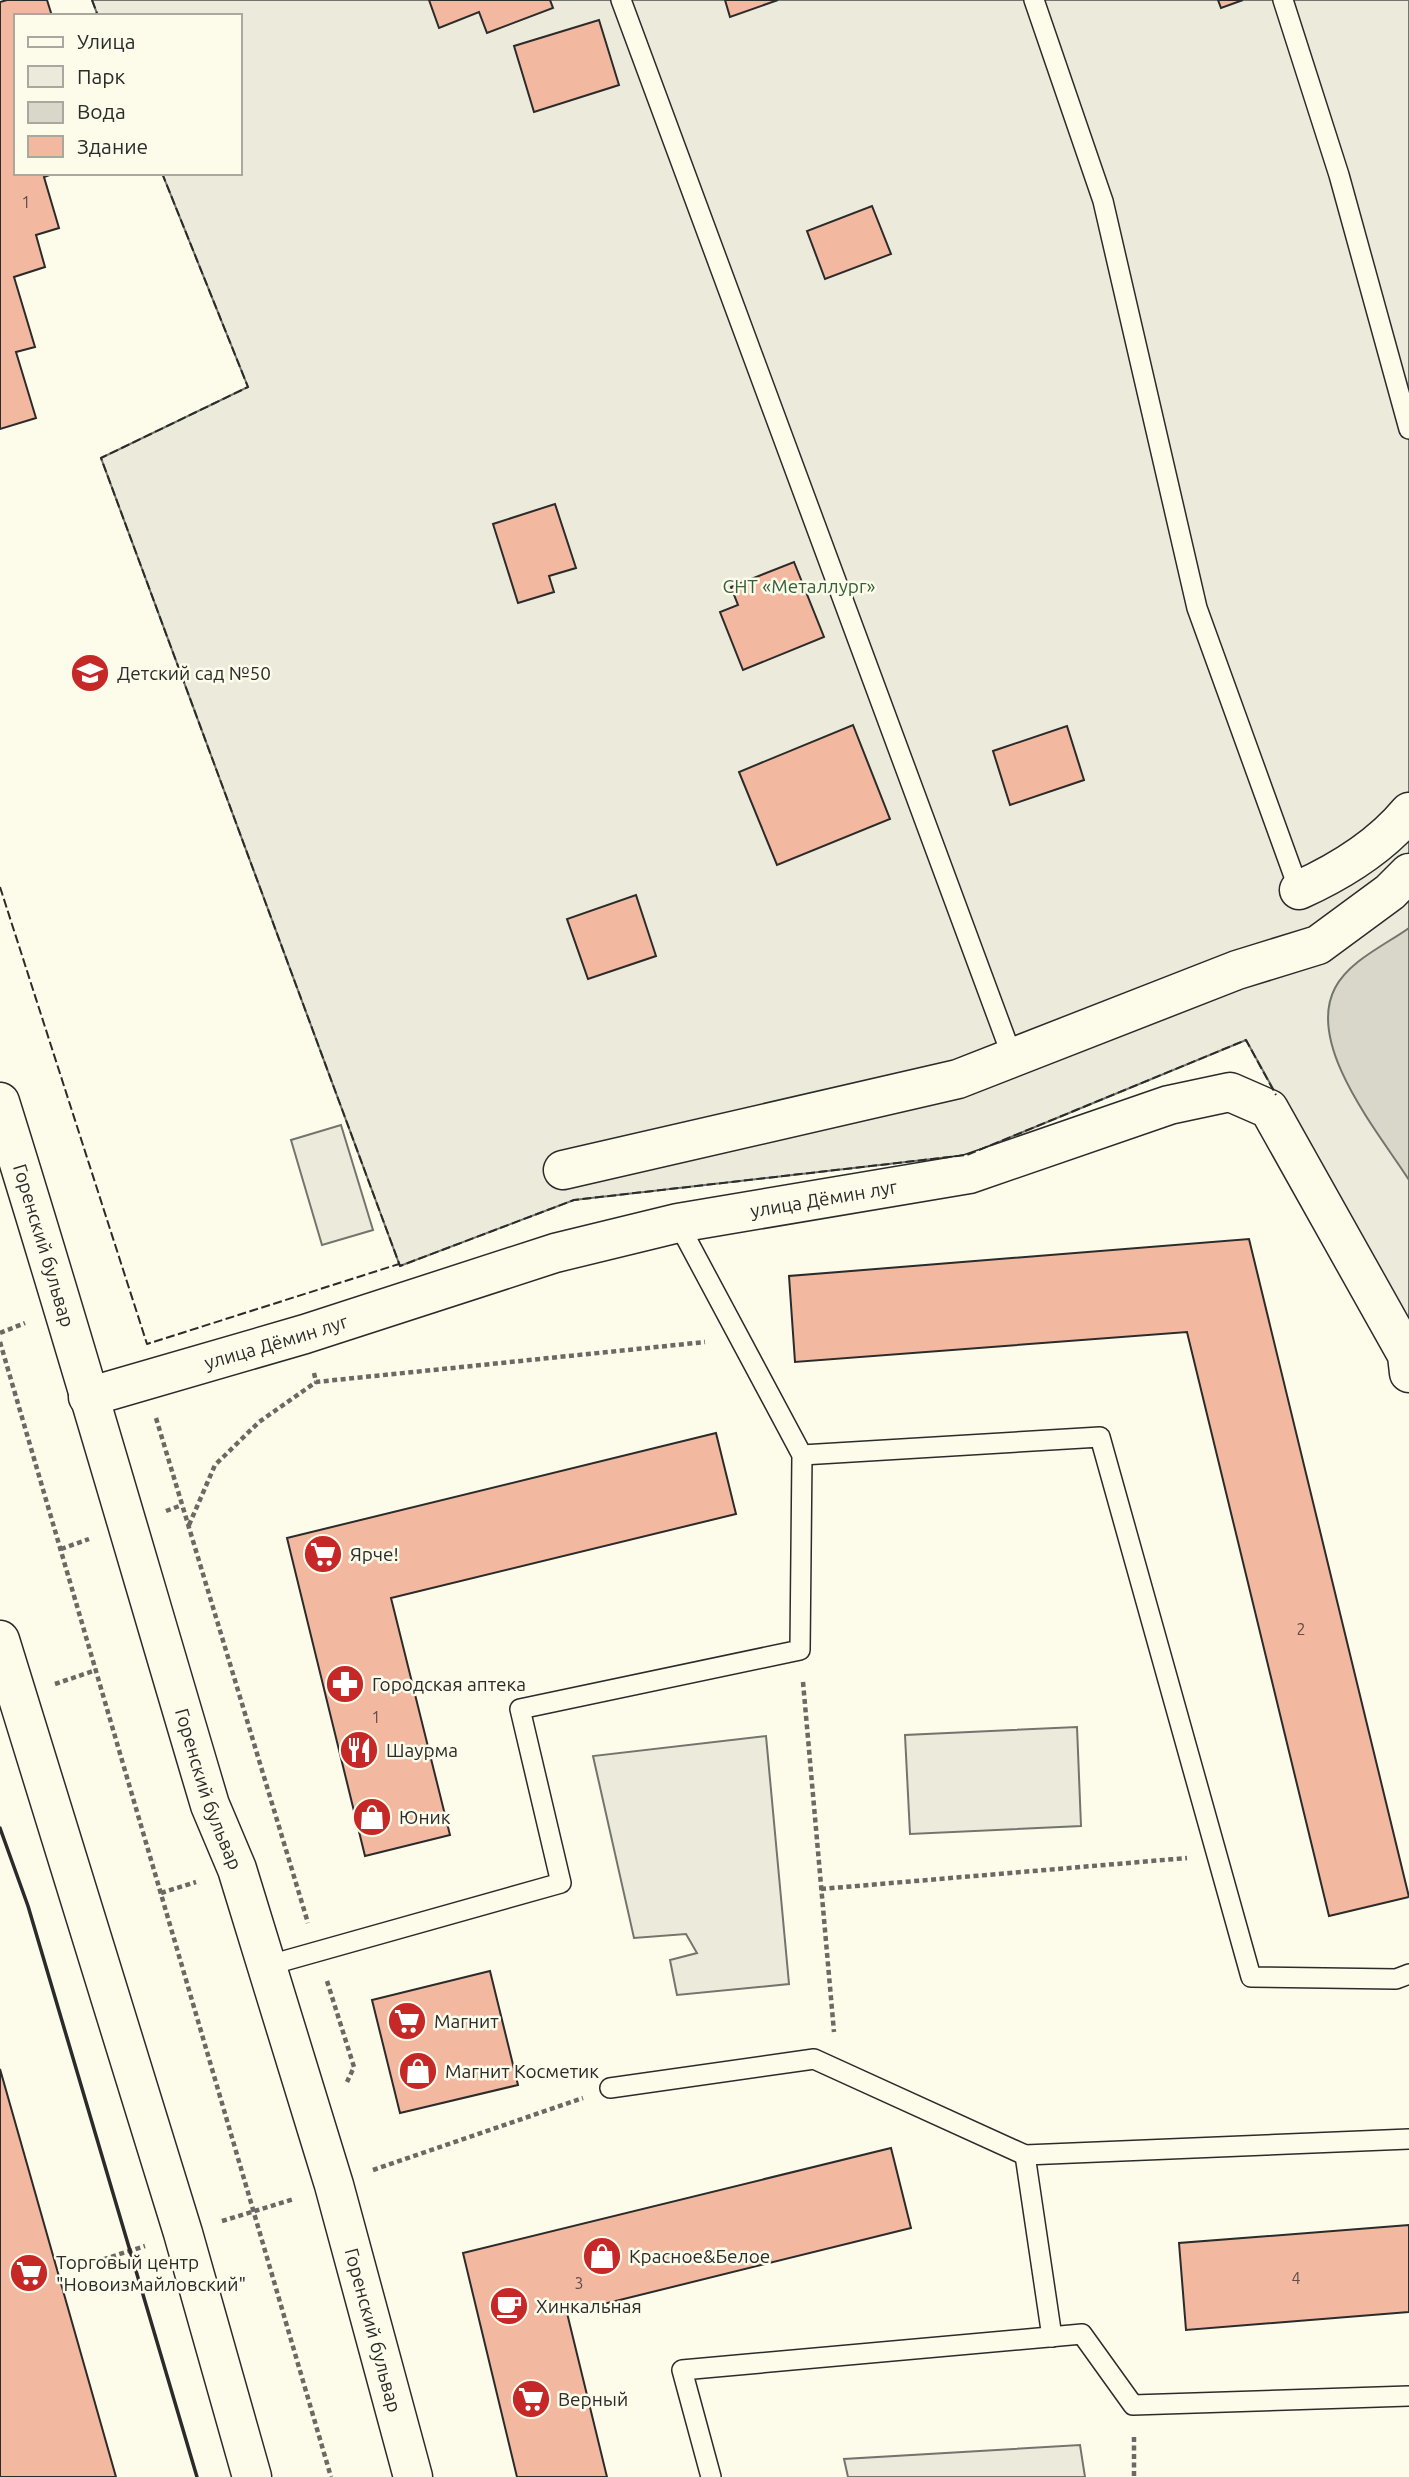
<svg xmlns="http://www.w3.org/2000/svg" width="1409" height="2477" font-family="Ubuntu,sans-serif">
<rect width="100%" height="100%" fill="#fdfbea"/>
<g fill="#ecebdb" stroke="#74746e" stroke-width="2">
<polygon points="92,0 1409,0 1409,1334 1246,1040 967,1155 574,1200 400,1266 101,458 248,387 162,173 240,173 240,16 98,16"/>
<polygon points="341,1125 373,1230 322,1245 291,1140"/>
<polygon points="1077,1727 1081,1826 910,1834 905,1735"/>
<polygon points="766,1736 789,1984 677,1995 670,1960 697,1953 686,1934 634,1938 593,1756"/>
<polygon points="1080,2445 1085,2477 848,2477 844,2459"/>
</g>
<path fill="#d8d7c9" stroke="#74746e" stroke-width="2" d="M1409,928v252c-30,-47 -104,-135 -74,-192 14,-27 50,-43 74,-60z"/>
<g fill="#f2b8a0" stroke="#2b2b2b" stroke-width="2">
<polygon points="7,0 47,0 52,16 16,16 16,173 55,173 44,177 59,228 36,235 45,267 14,277 35,347 16,352 36,418 0,429 0,2"/>
<polygon points="429,0 550,0 553,8 487,33 479,12 439,28"/>
<polygon points="725,0 778,0 730,17"/>
<polygon points="1218,0 1243,0 1221,8"/>
<polygon points="599,20 619,85 534,112 514,46"/>
<polygon points="872,206 891,254 825,279 807,231"/>
<polygon points="555,504 576,568 549,576 554,592 518,603 493,524"/>
<polygon points="794,562 824,637 743,670 720,612 738,605 731,587"/>
<polygon points="853,725 890,819 777,865 739,772"/>
<polygon points="1067,726 1084,780 1010,805 993,751"/>
<polygon points="636,895 656,956 588,979 567,919"/>
<polygon points="1249,1239 1409,1897 1329,1916 1187,1332 795,1362 789,1276"/>
<polygon points="716,1433 736,1514 391,1598 450,1835 365,1856 287,1538"/>
<polygon points="490,1971 518,2085 400,2113 372,2000"/>
<polygon points="0,2069 116,2477 0,2477"/>
<polygon points="891,2148 911,2228 567,2313 607,2477 517,2477 463,2253"/>
<polygon points="1409,2225 1409,2312 1186,2330 1179,2243"/>
</g>
<g fill="none" stroke-linecap="round" stroke-linejoin="round">
<g stroke="#2b2b2b" stroke-width="22">
<g id="service">
<polyline points="621,0 1013,1059"/>
<polyline points="1034,0 1103,201 1197,608 1299,890"/>
<polyline points="1283,0 1339,175 1409,429"/>
<polyline points="802,1455 1100,1437 1251,1977 1396,1979 1409,1974"/>
<polyline points="266,1966 561,1883 520,1709 800,1650 802,1455 678,1223"/>
<polyline points="610,2088 814,2059 1025,2155 1409,2139"/>
<polyline points="1025,2155 1052,2337"/>
<polyline points="711,2477 682,2370 1082,2334 1133,2405 1409,2396"/>
</g>
</g>
<g stroke="#2b2b2b" stroke-width="41">
<g id="minor">
<path d="M1299,890c42,-19 81,-43 110,-78"/>
<path id="s1" d="M0,1102c73,233 140,468 210,703l27,64 97,316 79,292"/>
<polyline points="563,1170 958,1079 1237,970 1318,945 1390,892 1409,873"/>
<path id="s2" d="M88,1397l217,-63 250,-81 123,-30 291,-49 200,-69 61,-13 39,17 138,246 2,18"/>
<polyline points="0,1640 183,2233 252,2477"/>
</g>
</g>
<g stroke="#6a6964" stroke-width="4.5" stroke-dasharray="5 3.5" stroke-linecap="butt">
<polyline points="0,1333 25,1323"/>
<polyline points="0,1342 331,2477"/>
<polyline points="314,1373 316,1382 705,1342"/>
<polyline points="156,1418 308,1923"/>
<polyline points="166,1511 182,1505"/>
<polyline points="189,1525 215,1465 259,1422 316,1382"/>
<polyline points="61,1549 89,1539"/>
<polyline points="803,1682 834,2032"/>
<polyline points="55,1684 96,1670"/>
<polyline points="821,1889 1187,1858"/>
<polyline points="161,1893 196,1882"/>
<polyline points="327,1981 354,2067 347,2082"/>
<polyline points="373,2170 583,2098"/>
<polyline points="222,2221 294,2199"/>
<polyline points="95,2262 145,2246"/>
<polyline points="1134,2437 1134,2477"/>
</g>
<use href="#service" stroke="#fdfbea" stroke-width="19"/>
<use href="#minor" stroke="#fdfbea" stroke-width="38"/>
<g stroke="#2b2b2b" stroke-width="2" stroke-dasharray="9 3.5" stroke-linecap="butt">
<polyline points="92,0 98,16"/>
<polyline points="162,173 248,387 101,458 400,1266 574,1200 967,1155 1246,1040 1276,1095"/>
<polyline points="0,887 147,1344 399,1264"/>
</g>
<polyline stroke="#2b2b2b" stroke-width="3.5" points="0,1828 28,1906 197,2477"/>
</g>
<defs>
<g id="school-disc" transform="scale(2.0125)"><circle r="9.5" fill="#c62828" stroke="#fdfbea"/><path d="M0-5L7-2L0 1L-7-2ZM-4 1L0 2.5L4 1V4Q0 6-4 4Z" fill="#fff"/></g>
<g id="supermarket-disc" transform="scale(2.0125)"><circle r="9.5" fill="#c62828" stroke="#fdfbea"/><path d="M-6-5.5h2.5l.6 2H6L4.5 2H-2.5L-4.4-4H-6ZM-1.5 3.2a1.3 1.3 0 1 0 .1 0ZM3 3.2a1.3 1.3 0 1 0 .1 0Z" fill="#fff"/></g>
<g id="pharmacy-disc" transform="scale(2.0125)"><circle r="9.5" fill="#c62828" stroke="#fdfbea"/><path d="M-2-6h4v4h4v4h-4v4h-4v-4h-4v-4h4Z" fill="#fff"/></g>
<g id="restaurant-disc" transform="scale(2.0125)"><circle r="9.5" fill="#c62828" stroke="#fdfbea"/><path d="M-5-6h1v4h1v-4h1v4h1v-4h1v5L-1.5 .5V6h-2V.5L-5-1ZM5-6V6H3V1.5H1.5Q1.5-4 5-6Z" fill="#fff"/></g>
<g id="shop-disc" transform="scale(2.0125)"><circle r="9.5" fill="#c62828" stroke="#fdfbea"/><path d="M-5-2.5h2.3a2.7 3.5 0 0 1 5.4 0H5L5.5 6h-11ZM-1.5-2.5h3a1.5 2.3 0 0 0-3 0Z" fill="#fff"/></g>
<g id="cafe-disc" transform="scale(2.0125)"><circle r="9.5" fill="#c62828" stroke="#fdfbea"/><path d="M-5.5-4.5H6V0H3Q3 3.5 0 3.5H-2.5Q-5.5 3.5-5.5 0ZM3-3.2v2h1.7v-2ZM-6 4.5H4V6H-6Z" fill="#fff"/></g>
</defs>
<g fill-rule="evenodd">
<use href="#school-disc" x="90" y="673"/>
<use href="#supermarket-disc" x="323" y="1554"/>
<use href="#pharmacy-disc" x="345" y="1684"/>
<use href="#restaurant-disc" x="359" y="1750"/>
<use href="#shop-disc" x="372" y="1817"/>
<use href="#supermarket-disc" x="407" y="2021"/>
<use href="#shop-disc" x="418" y="2071"/>
<use href="#shop-disc" x="602" y="2256"/>
<use href="#supermarket-disc" x="29" y="2273"/>
<use href="#cafe-disc" x="509" y="2306"/>
<use href="#supermarket-disc" x="531" y="2399"/>
</g>
<g text-anchor="middle" stroke-width="5" stroke-linejoin="round" paint-order="stroke">
<g font-size="16" fill="#5d4e48">
<text x="26" y="208">1</text>
<text x="1301" y="1635">2</text>
<text x="376" y="1723">1</text>
<text x="1296" y="2284">4</text>
<text x="579" y="2289">3</text>
</g>
<g font-size="19" fill="#34623c" stroke="#fdfbea">
<text x="799" y="593">СНТ «Металлург»</text>
</g>
<g font-size="19" fill="#2b2b2b" stroke="#fdfbea" text-anchor="start">
<text x="117" y="680">Детский сад №50</text>
<text x="350" y="1561">Ярче!</text>
<text x="372" y="1691">Городская аптека</text>
<text x="386" y="1757">Шаурма</text>
<text x="399" y="1824">Юник</text>
<text x="434" y="2028">Магнит</text>
<text x="445" y="2078">Магнит Косметик</text>
<text x="629" y="2263">Красное&amp;Белое</text>
<text x="56" y="2269">Торговый центр<tspan x="56" dy="22">"Новоизмайловский"</tspan></text>
<text x="536" y="2313">Хинкальная</text>
<text x="558" y="2406">Верный</text>
</g>
<g font-size="19" fill="#2b2b2b" stroke="#fdfbea">
<text dy="7" stroke="none"><textPath href="#s2" startOffset="763">улица Дёмин луг</textPath></text>
<text dy="7" stroke="none"><textPath href="#s1" startOffset="150">Горенский бульвар</textPath></text>
<text dy="7" stroke="none"><textPath href="#s2" startOffset="196">улица Дёмин луг</textPath></text>
<text dy="7" stroke="none"><textPath href="#s1" startOffset="718">Горенский бульвар</textPath></text>
<text dy="7" stroke="none"><textPath href="#s1" startOffset="1284">Горенский бульвар</textPath></text>
</g>
</g>
<rect x="14" y="14" width="228" height="161" fill="#fdfbea" stroke="#a9a89e" stroke-width="2"/>
<rect x="28" y="37" width="35" height="10" fill="#fdfbea" stroke="#a9a89e" stroke-width="2"/>
<text x="77" y="49" font-size="21" fill="#2b2b2b">Улица</text>
<rect x="28" y="66" width="35" height="21" fill="#ecebdb" stroke="#a9a89e" stroke-width="2"/>
<text x="77" y="84" font-size="21" fill="#2b2b2b">Парк</text>
<rect x="28" y="102" width="35" height="21" fill="#d8d7c9" stroke="#a9a89e" stroke-width="2"/>
<text x="77" y="119" font-size="21" fill="#2b2b2b">Вода</text>
<rect x="28" y="136" width="35" height="21" fill="#f2b8a0" stroke="#a9a89e" stroke-width="2"/>
<text x="77" y="154" font-size="21" fill="#2b2b2b">Здание</text>
</svg>
